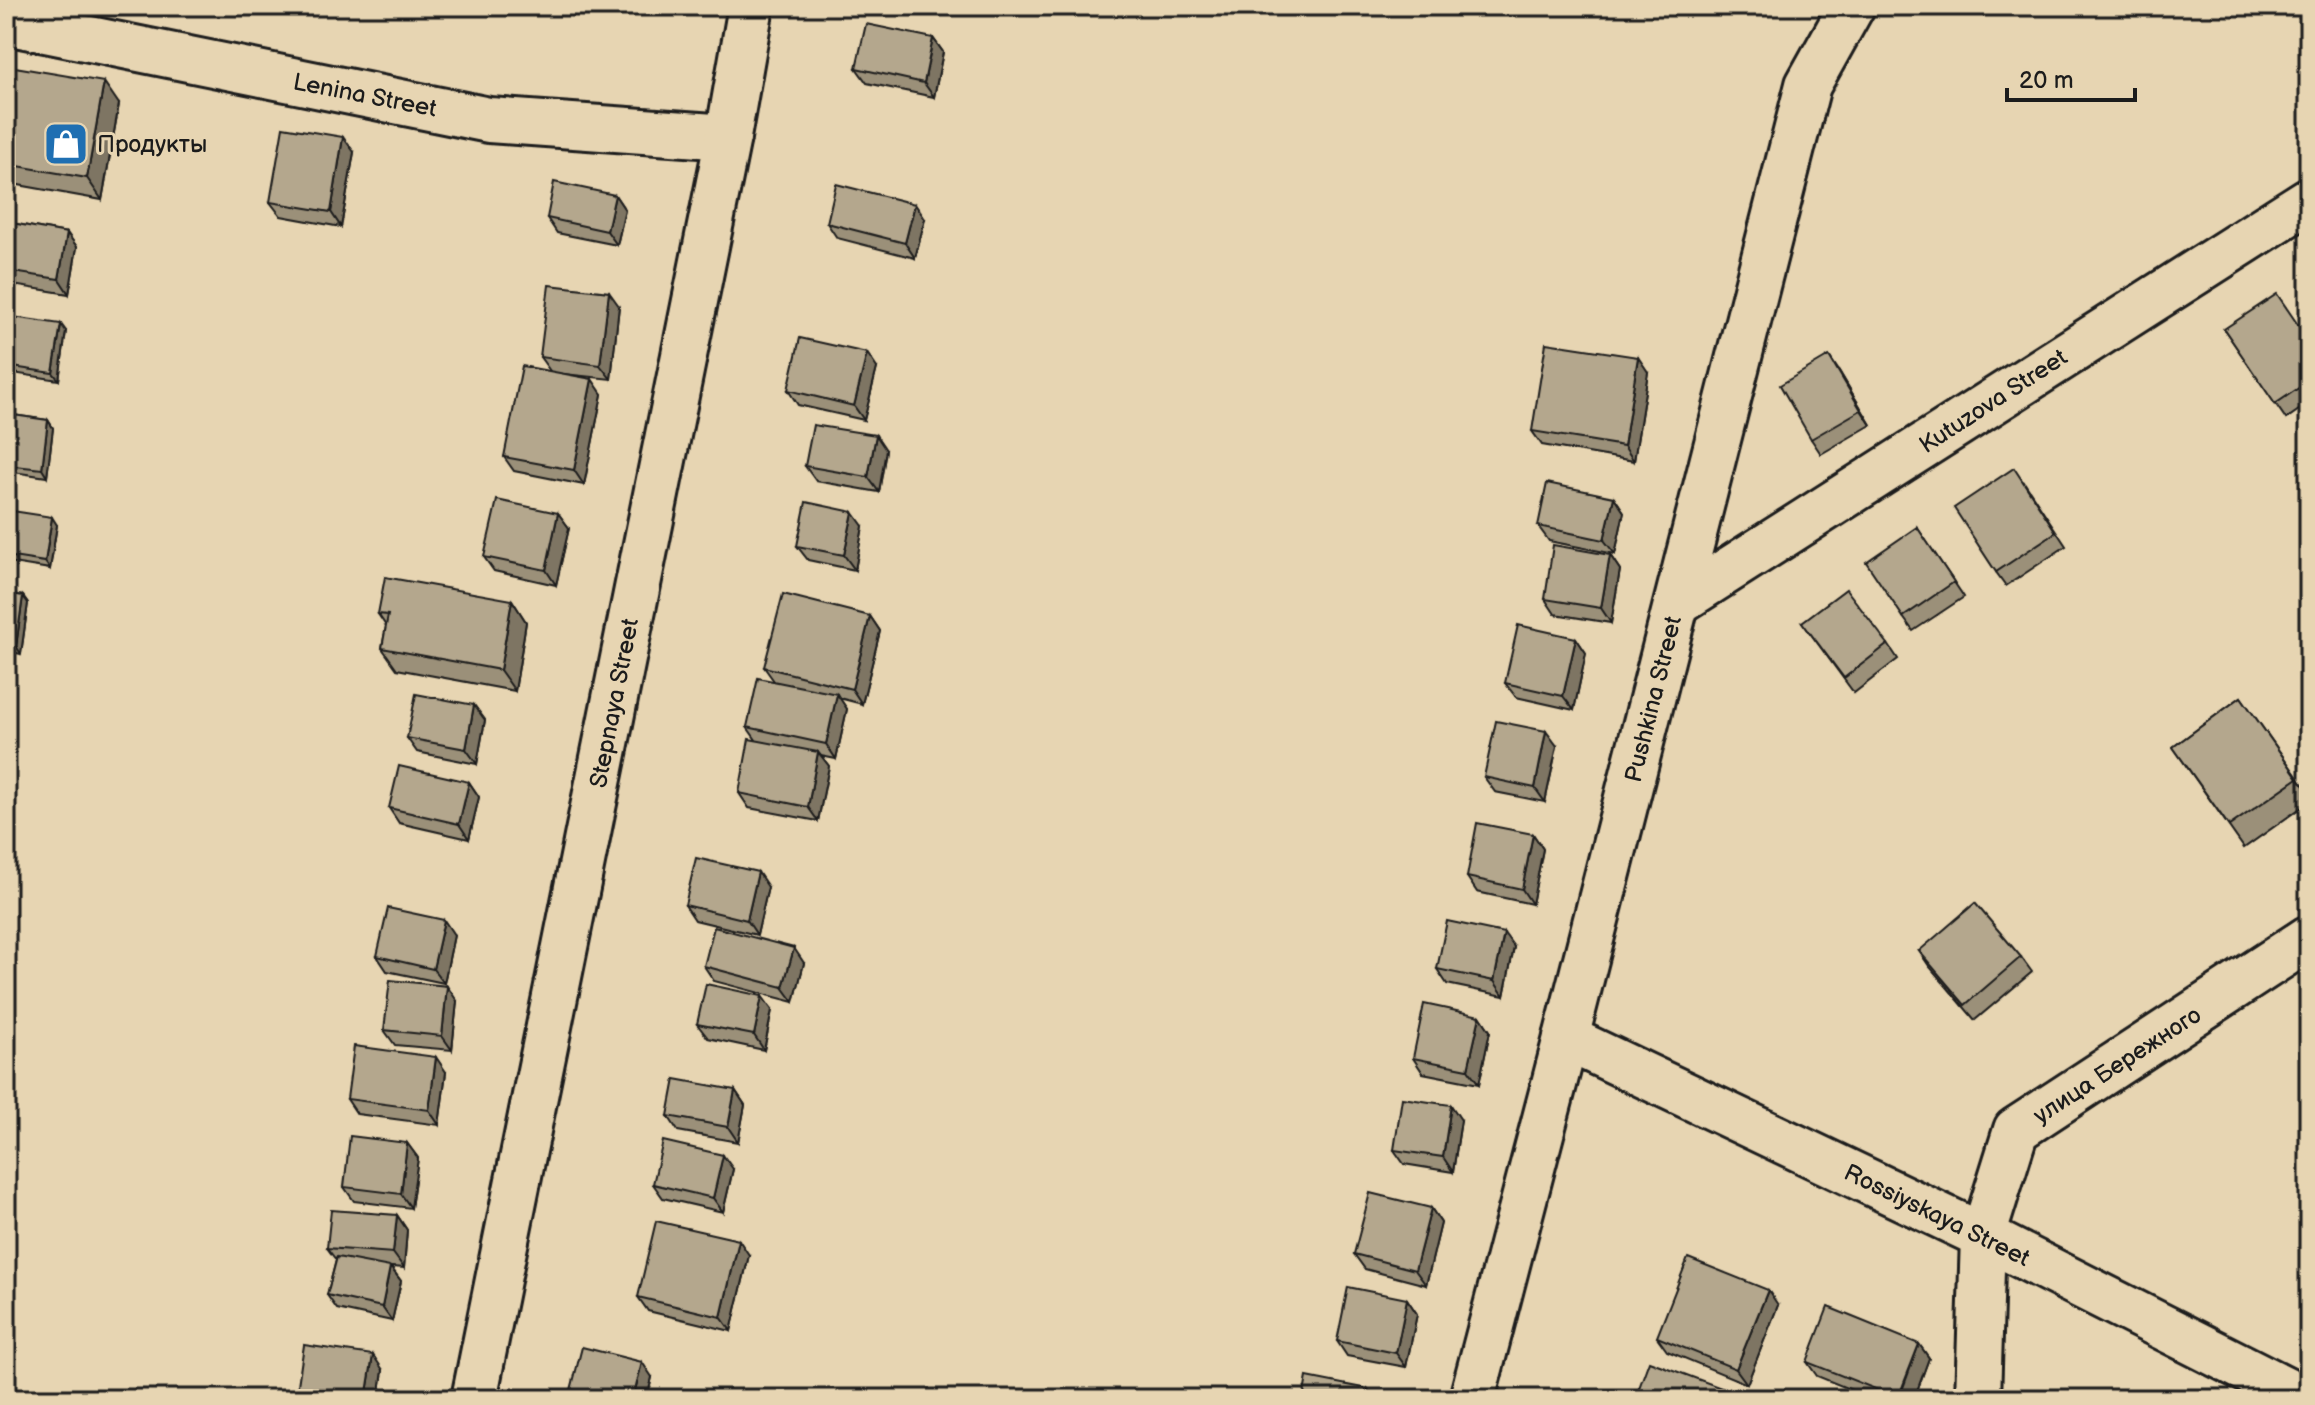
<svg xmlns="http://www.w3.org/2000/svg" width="2315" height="1405" font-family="'Balsamiq Sans',sans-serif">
<rect width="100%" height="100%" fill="#e7d5b2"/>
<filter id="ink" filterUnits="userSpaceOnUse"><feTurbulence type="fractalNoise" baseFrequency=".0125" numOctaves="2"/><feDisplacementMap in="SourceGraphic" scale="16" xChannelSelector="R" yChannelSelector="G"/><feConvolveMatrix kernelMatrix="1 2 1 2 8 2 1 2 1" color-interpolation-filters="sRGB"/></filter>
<g filter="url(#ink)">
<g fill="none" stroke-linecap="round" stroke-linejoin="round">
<g stroke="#1c1c1c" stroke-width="50">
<g id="minor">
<polyline points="1677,603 2309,200"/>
<polyline points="1566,1038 1808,85 1852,6"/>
<polyline points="1978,1399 1983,1236 2016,1130 2309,938"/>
</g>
</g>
<g stroke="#1c1c1c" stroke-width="50">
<g id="tertiary">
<polyline points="6,22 489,120 728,137"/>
<polyline points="474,1399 728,137 751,6"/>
<polyline points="1472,1399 1566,1038 1983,1236 2305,1399"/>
</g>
</g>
<use href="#minor" stroke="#e7d5b2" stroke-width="44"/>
<use href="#tertiary" stroke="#e7d5b2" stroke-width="44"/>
</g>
<g fill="#9b9079" stroke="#1c1c1c" stroke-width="2">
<polygon points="933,38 943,52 934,97 867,83 856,68"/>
<polygon points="119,104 102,200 13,184 6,175 6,117"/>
<polygon points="354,152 341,227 281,216 270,202"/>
<polygon points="615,195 625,210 617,245 557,233 547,218"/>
<polygon points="925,219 915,258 837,238 827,223"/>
<polygon points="6,222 67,233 77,247 69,294 6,284"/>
<polygon points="619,306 611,379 564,374 602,394 584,485 514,471 504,457 550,371 540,357"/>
<polygon points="6,316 66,331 59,380 6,372"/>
<polygon points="2224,329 2309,341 2309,403 2286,419"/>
<polygon points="877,368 864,420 798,405 788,390"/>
<polygon points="1839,371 1871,425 1821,454 1811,439"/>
<polygon points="1648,372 1634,461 1542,445 1532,431"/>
<polygon points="6,414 48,420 53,428 47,477 6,471"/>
<polygon points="886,450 879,492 816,481 805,466"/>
<polygon points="2024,482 2066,546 2006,586 1996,572"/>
<polygon points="1614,497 1624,512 1615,554 1549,541 1538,526"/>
<polygon points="6,510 57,525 50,569 6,562"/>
<polygon points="558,513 569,528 556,585 494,571 484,557"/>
<polygon points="863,526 855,570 808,560 797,546"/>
<polygon points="1917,527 1964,597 1913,631 1903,617"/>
<polygon points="1610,555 1620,570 1611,623 1555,614 1545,599"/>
<polygon points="6,593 23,596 28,603 21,654 6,651"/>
<polygon points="512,600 526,622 515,691 397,669 382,648 386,626 378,614"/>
<polygon points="870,616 880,631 862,704 839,698 847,709 836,759 821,756 829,766 818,821 749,808 739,793 756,740 747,727 774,681 764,667"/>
<polygon points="1802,622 1888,644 1898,659 1854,693"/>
<polygon points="1576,638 1586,653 1574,710 1516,697 1505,683"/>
<polygon points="2241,697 2309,793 2309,802 2244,848 2173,747"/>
<polygon points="474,705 485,720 477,764 417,752 407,738"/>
<polygon points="1557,746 1545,802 1495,792 1484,777"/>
<polygon points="469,782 479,797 469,839 399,823 389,808"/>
<polygon points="1533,834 1543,849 1532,904 1477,892 1467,877"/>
<polygon points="768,887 757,935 695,920 685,905"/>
<polygon points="454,935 444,983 387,971 377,956"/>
<polygon points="1514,947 1504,996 1447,984 1437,969"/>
<polygon points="1919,951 2021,957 2032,972 1975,1020 1929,966"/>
<polygon points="804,963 794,1002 714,981 704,966"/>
<polygon points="457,1001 452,1050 395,1045 384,1030"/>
<polygon points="772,1010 764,1050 708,1038 697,1024"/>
<polygon points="1480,1016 1490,1031 1479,1084 1423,1073 1413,1058"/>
<polygon points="446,1072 439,1125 357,1114 347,1099"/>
<polygon points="735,1090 745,1105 738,1142 678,1131 668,1116"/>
<polygon points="1461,1120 1453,1172 1404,1164 1394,1150"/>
<polygon points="407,1143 418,1158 411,1208 354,1201 344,1187"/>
<polygon points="733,1169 723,1212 663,1198 653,1184"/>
<polygon points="1431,1208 1441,1223 1426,1285 1365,1269 1354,1254"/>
<polygon points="397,1215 407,1230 404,1268 391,1267 401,1281 392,1321 337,1309 327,1295 336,1260 327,1248"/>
<polygon points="749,1255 731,1331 648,1311 638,1297"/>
<polygon points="1407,1299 1417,1314 1406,1367 1347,1356 1337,1341"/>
<polygon points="1778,1305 1747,1384 1667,1351 1657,1337"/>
<polygon points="1919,1344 1929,1358 1914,1399 1874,1399 1817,1376 1807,1362"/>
<polygon points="383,1370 379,1399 302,1399 297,1392"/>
<polygon points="652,1377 647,1399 577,1399 571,1390"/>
</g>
<g fill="#7e7563" stroke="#1c1c1c" stroke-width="2">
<polygon points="933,38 943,52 934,97 924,83"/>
<polygon points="104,82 119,104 102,200 87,178"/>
<polygon points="343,137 354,152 341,227 331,212"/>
<polygon points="615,195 625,210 617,245 607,231"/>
<polygon points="915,204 925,219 915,258 905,243"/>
<polygon points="67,233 77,247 69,294 59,279"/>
<polygon points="609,292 619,306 611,379 600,365"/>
<polygon points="61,324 66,331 59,380 53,373"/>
<polygon points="867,353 877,368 864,420 854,406"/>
<polygon points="1829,356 1839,371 1871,425 1861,410"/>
<polygon points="1638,357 1648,372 1634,461 1624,446"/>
<polygon points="592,379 602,394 584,485 574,470"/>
<polygon points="48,420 53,428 47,477 42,469"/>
<polygon points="876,435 886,450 879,492 868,477"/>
<polygon points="1614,497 1624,512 1615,554 1604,540"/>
<polygon points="853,512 863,526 855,570 844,555"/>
<polygon points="558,513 569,528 556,585 546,570"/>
<polygon points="52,517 57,525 50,569 45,562"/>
<polygon points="1610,555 1620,570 1611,623 1601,608"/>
<polygon points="23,596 28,603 21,654 16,646"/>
<polygon points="512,600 526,622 515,691 500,670"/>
<polygon points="870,616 880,631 862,704 852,689"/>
<polygon points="1576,638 1586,653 1574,710 1563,696"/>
<polygon points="837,694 847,709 836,759 826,744"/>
<polygon points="474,705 485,720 477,764 466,749"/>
<polygon points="1546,731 1557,746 1545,802 1535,788"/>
<polygon points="818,752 829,766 818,821 808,807"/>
<polygon points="469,782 479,797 469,839 459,824"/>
<polygon points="1533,834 1543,849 1532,904 1522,889"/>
<polygon points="758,872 768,887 757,935 747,920"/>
<polygon points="444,920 454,935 444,983 433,969"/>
<polygon points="1504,933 1514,947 1504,996 1494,981"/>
<polygon points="794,948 804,963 794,1002 783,987"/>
<polygon points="447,986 457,1001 452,1050 442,1036"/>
<polygon points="762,996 772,1010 764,1050 754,1035"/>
<polygon points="1480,1016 1490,1031 1479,1084 1468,1069"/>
<polygon points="436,1057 446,1072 439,1125 429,1110"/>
<polygon points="735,1090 745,1105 738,1142 728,1127"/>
<polygon points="1451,1105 1461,1120 1453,1172 1443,1157"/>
<polygon points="407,1143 418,1158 411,1208 401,1194"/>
<polygon points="723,1155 733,1169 723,1212 713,1198"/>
<polygon points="1431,1208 1441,1223 1426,1285 1415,1270"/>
<polygon points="397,1215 407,1230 404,1268 393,1253"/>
<polygon points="739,1240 749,1255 731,1331 721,1317"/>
<polygon points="390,1267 401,1281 392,1321 382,1307"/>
<polygon points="1768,1290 1778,1305 1747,1384 1736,1369"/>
<polygon points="1407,1299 1417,1314 1406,1367 1396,1353"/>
<polygon points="1919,1344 1929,1358 1914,1399 1899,1399"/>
<polygon points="373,1355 383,1370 379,1399 366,1399"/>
<polygon points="642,1362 652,1377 647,1399 633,1399"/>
<polygon points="1368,1389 1374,1399 1366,1399"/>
<polygon points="1727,1390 1734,1399 1724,1399"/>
</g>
<g fill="#b4a78d" stroke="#1c1c1c" stroke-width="2">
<polygon points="866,24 933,38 924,83 856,68"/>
<polygon points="15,67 104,82 87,178 6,164 6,117"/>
<polygon points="283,127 343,137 331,212 270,202"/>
<polygon points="554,182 615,195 607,231 547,218"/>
<polygon points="836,184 915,204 905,243 827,223"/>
<polygon points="6,222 67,233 59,279 6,271"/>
<polygon points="549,285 609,292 600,365 540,357"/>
<polygon points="2277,294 2309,341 2309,381 2275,404 2224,329"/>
<polygon points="6,316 61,324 53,373 6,366"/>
<polygon points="800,338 867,353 854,406 788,390"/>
<polygon points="1546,343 1638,357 1624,446 1532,431"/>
<polygon points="1829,356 1861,410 1811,439 1780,385"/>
<polygon points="522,366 592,379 574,470 504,457"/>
<polygon points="6,414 48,420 42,469 6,465"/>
<polygon points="813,425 876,435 868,477 805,466"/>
<polygon points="2014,468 2056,532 1996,572 1954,508"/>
<polygon points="1547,483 1614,497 1604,540 1538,526"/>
<polygon points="497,500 558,513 546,570 484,557"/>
<polygon points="806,502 853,512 844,555 797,546"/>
<polygon points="6,510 52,517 45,562 6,556"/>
<polygon points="1917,527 1954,582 1903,617 1866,562"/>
<polygon points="1553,545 1610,555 1601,608 1545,599"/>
<polygon points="385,577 512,600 500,670 382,648 388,615 378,614"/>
<polygon points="1846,589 1888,644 1844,678 1802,622"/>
<polygon points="6,593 23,596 16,646 6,645"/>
<polygon points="783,594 870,616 852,689 764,667"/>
<polygon points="1518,625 1576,638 1563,696 1505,683"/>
<polygon points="758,678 837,694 826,744 747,727"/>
<polygon points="416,694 474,705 466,749 407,738"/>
<polygon points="2241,697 2298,778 2229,826 2173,747"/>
<polygon points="1496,721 1546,731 1535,788 1484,777"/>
<polygon points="749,739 818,752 808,807 739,793"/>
<polygon points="399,766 469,782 459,824 389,808"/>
<polygon points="1477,823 1533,834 1522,889 1467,877"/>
<polygon points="696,858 758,872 747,920 685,905"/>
<polygon points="1975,903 2021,957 1965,1005 1919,951"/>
<polygon points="388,908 444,920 433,969 377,956"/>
<polygon points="1447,921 1504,933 1494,981 1437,969"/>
<polygon points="714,927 794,948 783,987 704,966"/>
<polygon points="390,980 447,986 442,1036 384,1030"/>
<polygon points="706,984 762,996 754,1035 697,1024"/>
<polygon points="1424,1004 1480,1016 1468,1069 1413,1058"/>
<polygon points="354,1046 436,1057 429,1110 347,1099"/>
<polygon points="675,1079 735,1090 728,1127 668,1116"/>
<polygon points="1402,1098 1451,1105 1443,1157 1394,1150"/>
<polygon points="350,1136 407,1143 401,1194 344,1187"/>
<polygon points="663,1141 723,1155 713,1198 653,1184"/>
<polygon points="1370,1193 1431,1208 1415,1270 1354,1254"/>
<polygon points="331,1210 397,1215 393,1253 327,1248"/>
<polygon points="656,1221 739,1240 721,1317 638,1297"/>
<polygon points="337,1257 390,1267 382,1307 327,1295"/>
<polygon points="1688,1258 1768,1290 1736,1369 1657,1337"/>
<polygon points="1348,1287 1407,1299 1396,1353 1337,1341"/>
<polygon points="1828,1307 1919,1344 1898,1398 1807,1362"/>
<polygon points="304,1345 373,1355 366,1399 345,1399 297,1392"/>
<polygon points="582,1347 642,1362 633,1399 607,1399 571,1390"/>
<polygon points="1649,1361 1727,1390 1724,1399 1635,1399"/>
<polygon points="1307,1377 1368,1389 1366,1399 1303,1399"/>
</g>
</g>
<defs>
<g id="shop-square" transform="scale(2.3)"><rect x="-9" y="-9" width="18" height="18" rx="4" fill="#1f6fb2" stroke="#e7d5b2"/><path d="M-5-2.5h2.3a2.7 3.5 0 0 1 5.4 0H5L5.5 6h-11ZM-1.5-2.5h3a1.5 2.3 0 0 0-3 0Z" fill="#fff"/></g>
</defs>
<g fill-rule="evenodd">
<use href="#shop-square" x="66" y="144"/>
</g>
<g text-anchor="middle" stroke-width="6" stroke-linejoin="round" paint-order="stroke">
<g font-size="24" fill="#1c1c1c" stroke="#e7d5b2">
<text transform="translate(365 95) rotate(11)" y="8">Lenina Street</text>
<text transform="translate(1993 401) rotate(-33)" y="8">Kutuzova Street</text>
<text transform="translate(1653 699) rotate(-76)" y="8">Pushkina Street</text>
<text transform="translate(614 703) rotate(-79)" y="8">Stepnaya Street</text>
<text transform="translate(2117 1065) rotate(-33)" y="8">улица Бережного</text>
<text transform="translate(1937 1215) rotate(26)" y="8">Rossiyskaya Street</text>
</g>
<g font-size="24" fill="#1c1c1c" stroke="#e7d5b2" text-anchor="start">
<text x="97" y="152">Продукты</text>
</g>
</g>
<rect width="2315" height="1405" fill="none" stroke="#e7d5b2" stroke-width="32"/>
<rect x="16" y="16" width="2283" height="1373" fill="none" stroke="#1c1c1c" stroke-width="3" filter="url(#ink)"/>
<path d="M2007 88v12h128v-12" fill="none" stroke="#1c1c1c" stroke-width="4"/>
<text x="2019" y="88" font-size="24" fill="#1c1c1c" stroke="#e7d5b2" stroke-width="6" paint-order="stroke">20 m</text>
</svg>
